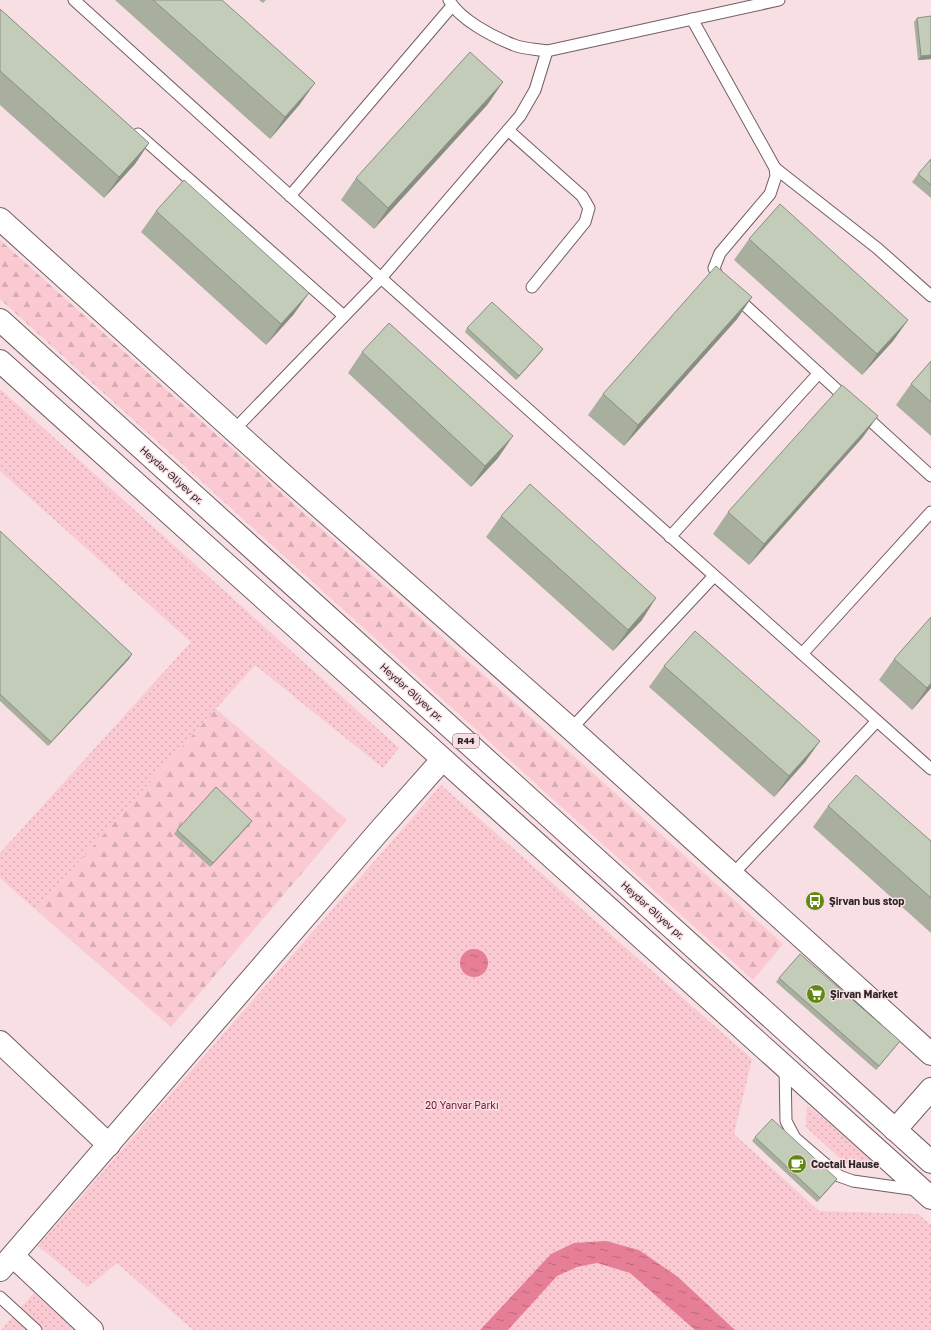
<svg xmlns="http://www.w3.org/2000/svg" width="931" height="1330" font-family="'Golos Text',sans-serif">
<defs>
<pattern id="grass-dots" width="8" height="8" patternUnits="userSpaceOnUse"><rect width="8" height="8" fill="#fac9d1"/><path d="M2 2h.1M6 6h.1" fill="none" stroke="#d6acb3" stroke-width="1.8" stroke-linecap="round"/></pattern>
<pattern id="forest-firs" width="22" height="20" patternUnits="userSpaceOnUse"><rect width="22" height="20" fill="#fac9d1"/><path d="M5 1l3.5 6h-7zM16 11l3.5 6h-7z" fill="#d6acb3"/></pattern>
<pattern id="water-ripples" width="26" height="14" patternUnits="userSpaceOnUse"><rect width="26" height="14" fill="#e67f96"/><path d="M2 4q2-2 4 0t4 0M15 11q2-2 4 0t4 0" fill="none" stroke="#bb687a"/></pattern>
</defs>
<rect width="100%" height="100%" fill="#f8dfe3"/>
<g fill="url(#grass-dots)">
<polygon points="0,389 399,748 383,768 255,665 36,910 0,878 0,853 191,642 0,471"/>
<polygon points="441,785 752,1059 734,1134 819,1211 918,1214 931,1225 931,1330 193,1330 117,1263 88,1287 38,1246"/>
<polygon points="807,1105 872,1160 846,1164 806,1127"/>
<polygon points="34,1293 75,1330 1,1330"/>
</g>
<g fill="url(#forest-firs)">
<polygon points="0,240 783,944 753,980 0,299"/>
<polygon points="216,709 347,820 171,1027 36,910"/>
</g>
<g fill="url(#water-ripples)">
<circle cx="474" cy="963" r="14"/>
<polygon points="606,1241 639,1250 678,1277 735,1330 695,1330 630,1273 597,1263 577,1267 557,1276 508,1330 480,1330 551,1254 574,1243"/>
</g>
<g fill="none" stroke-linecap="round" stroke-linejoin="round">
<g stroke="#735e62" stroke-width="13">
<g id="lane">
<polyline points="74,0 381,278 931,769"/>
<path d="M449,0c10,19 44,37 65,45 10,4 22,4 33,6l232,-51"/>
<polyline points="692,19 775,168 776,176 770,194 720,253 714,268 720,282"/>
<polyline points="508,130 582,196 589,208 585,222 532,287"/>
<polyline points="138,134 344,316"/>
<polyline points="775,168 877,248 931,296"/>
<polyline points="290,196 452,6"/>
<polyline points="735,296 848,400"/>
<polyline points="862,413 931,476"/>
<polyline points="234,430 381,278 520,116 535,90 547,51"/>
<polyline points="670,537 819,373"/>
<polyline points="802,654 931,512"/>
<polyline points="571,729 714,576"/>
<polyline points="733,874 877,721"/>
<polyline points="785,1067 786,1121 795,1138 839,1176 853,1181 917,1190"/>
<polyline points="0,1297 36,1330"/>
</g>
</g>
<g stroke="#735e62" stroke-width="24">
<g id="street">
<polyline points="0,219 281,473 571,729 931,1054"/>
<polyline points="0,1042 109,1145"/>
<polyline points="895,1130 931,1089"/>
<polyline points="13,1256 92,1330"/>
<polyline points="0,1270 380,830 442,760"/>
</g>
</g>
<g stroke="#735e62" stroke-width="24">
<g id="primary">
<polyline points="0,320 931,1162"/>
<polyline points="0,361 931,1198"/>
</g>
</g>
<use href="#lane" stroke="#fff" stroke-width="11"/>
<use href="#street" stroke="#fff" stroke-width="22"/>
<use href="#primary" stroke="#fff" stroke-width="22"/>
</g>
<g fill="#a8af9f">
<polygon points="115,0 222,0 300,104 270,139"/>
<polygon points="259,0 266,0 263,3"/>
<polygon points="0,9 149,143 135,164 104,198 0,105"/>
<polygon points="917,18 931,59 918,60 914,22"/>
<polygon points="488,104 374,229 341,200 356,178"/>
<polygon points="931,159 931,198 912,182 918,174"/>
<polygon points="156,211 294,314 266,345 141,232"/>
<polygon points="749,239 908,320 893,341 862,375 734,260"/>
<polygon points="752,297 737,319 624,446 588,415 603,394"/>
<polygon points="467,328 543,349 540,353 516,380 465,332"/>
<polygon points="362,352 498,458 471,487 348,373"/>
<polygon points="931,361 931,436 896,405 911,384"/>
<polygon points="863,437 749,565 713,534 728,512"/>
<polygon points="501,516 642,620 613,651 486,537"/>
<polygon points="0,531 132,654 129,659 48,746 0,701"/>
<polygon points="894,659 931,688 912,710 879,680"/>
<polygon points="664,666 820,741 805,762 774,797 649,687"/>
<polygon points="828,806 931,841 931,933 813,827"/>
<polygon points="249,825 210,867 174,834 177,830"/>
<polygon points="779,978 900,1041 876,1070 776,982"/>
<polygon points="755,1137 834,1183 817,1202 752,1141"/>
</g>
<g fill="#888f82">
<polygon points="931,55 931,59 918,60 921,56"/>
<polygon points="503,82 488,104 374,229 388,208"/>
<polygon points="315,83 300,104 270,139 285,117"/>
<polygon points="149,143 135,164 104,198 119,177"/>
<polygon points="309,293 294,314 266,345 281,324"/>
<polygon points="752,297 737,319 624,446 638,425"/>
<polygon points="908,320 893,341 862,375 877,354"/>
<polygon points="543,349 540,353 516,380 519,376"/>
<polygon points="878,416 863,437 749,565 764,544"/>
<polygon points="513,436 498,458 471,487 485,466"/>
<polygon points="656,598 642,620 613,651 628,630"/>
<polygon points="132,654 129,659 48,746 51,742"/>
<polygon points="931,683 931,688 912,710 927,688"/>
<polygon points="820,741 805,762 774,797 789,776"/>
<polygon points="252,821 249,825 210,867 213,863"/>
<polygon points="900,1041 897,1045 876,1070 879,1066"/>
<polygon points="837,1179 834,1183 817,1202 820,1198"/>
</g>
<g fill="#c3ccb9" stroke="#888f82">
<polygon points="153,0 222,0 315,83 285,117"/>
<polygon points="0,9 149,143 119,177 0,71"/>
<polygon points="931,16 931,55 921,56 917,18"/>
<polygon points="470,52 503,82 388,208 356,178"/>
<polygon points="931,159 931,185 918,174"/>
<polygon points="184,180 309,293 281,324 156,211"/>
<polygon points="780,204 908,320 877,354 749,239"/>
<polygon points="716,266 752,297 638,425 603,394"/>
<polygon points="492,302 543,349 519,376 467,328"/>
<polygon points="389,323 513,436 485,466 362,352"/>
<polygon points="931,361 931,402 911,384"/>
<polygon points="842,385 878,416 764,544 728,512"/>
<polygon points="530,484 656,598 628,630 501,516"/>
<polygon points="0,531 132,654 51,742 0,694"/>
<polygon points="931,617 931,683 927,688 894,659"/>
<polygon points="695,631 820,741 789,776 664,666"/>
<polygon points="856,775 931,841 931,898 828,806"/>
<polygon points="216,787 252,821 213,863 177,830"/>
<polygon points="800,954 900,1041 879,1066 779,978"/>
<polygon points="772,1119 837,1179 820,1198 755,1137"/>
</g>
<defs>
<g id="bus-disc" transform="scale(1)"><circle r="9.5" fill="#618912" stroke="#f8dfe3"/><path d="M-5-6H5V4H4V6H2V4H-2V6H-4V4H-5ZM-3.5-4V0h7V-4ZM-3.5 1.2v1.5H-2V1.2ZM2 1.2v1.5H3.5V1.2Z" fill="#fff"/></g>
<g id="supermarket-disc" transform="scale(1)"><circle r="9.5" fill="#618912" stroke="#f8dfe3"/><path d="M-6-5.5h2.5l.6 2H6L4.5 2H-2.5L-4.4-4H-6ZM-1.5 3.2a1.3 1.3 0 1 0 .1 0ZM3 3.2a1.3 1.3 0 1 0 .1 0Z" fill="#fff"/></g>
<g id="cafe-disc" transform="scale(1)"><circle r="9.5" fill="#618912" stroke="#f8dfe3"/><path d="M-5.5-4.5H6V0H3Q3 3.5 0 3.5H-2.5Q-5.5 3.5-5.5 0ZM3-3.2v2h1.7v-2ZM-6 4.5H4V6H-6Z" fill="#fff"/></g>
</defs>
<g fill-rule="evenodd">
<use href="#bus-disc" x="815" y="901"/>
<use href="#supermarket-disc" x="816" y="994"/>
<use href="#cafe-disc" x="797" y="1164"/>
</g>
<g text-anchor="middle" stroke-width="3" stroke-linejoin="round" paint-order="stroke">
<rect fill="#f8dfe3" stroke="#695b5e" stroke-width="1" x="453" y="734" width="26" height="14" rx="3"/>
<g font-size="9" font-weight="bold" fill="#2c2325">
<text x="466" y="744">R44</text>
</g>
<g font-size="10" fill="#2c2325" stroke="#f8dfe3">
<text transform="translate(172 475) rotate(42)" y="4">Heydər Əliyev pr.</text>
<text transform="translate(412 692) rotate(42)" y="4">Heydər Əliyev pr.</text>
<text transform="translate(653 910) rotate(42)" y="4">Heydər Əliyev pr.</text>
</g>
<g font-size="10" font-weight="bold" fill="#2c2325" stroke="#f8dfe3" text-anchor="start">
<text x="829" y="905">Şirvan bus stop</text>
<text x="830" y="998">Şirvan Market</text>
<text x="811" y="1168">Coctail Hause</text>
</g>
<g font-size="10" fill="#701433" stroke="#f8dfe3">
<text x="462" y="1109">20 Yanvar Parkı</text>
</g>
</g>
</svg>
